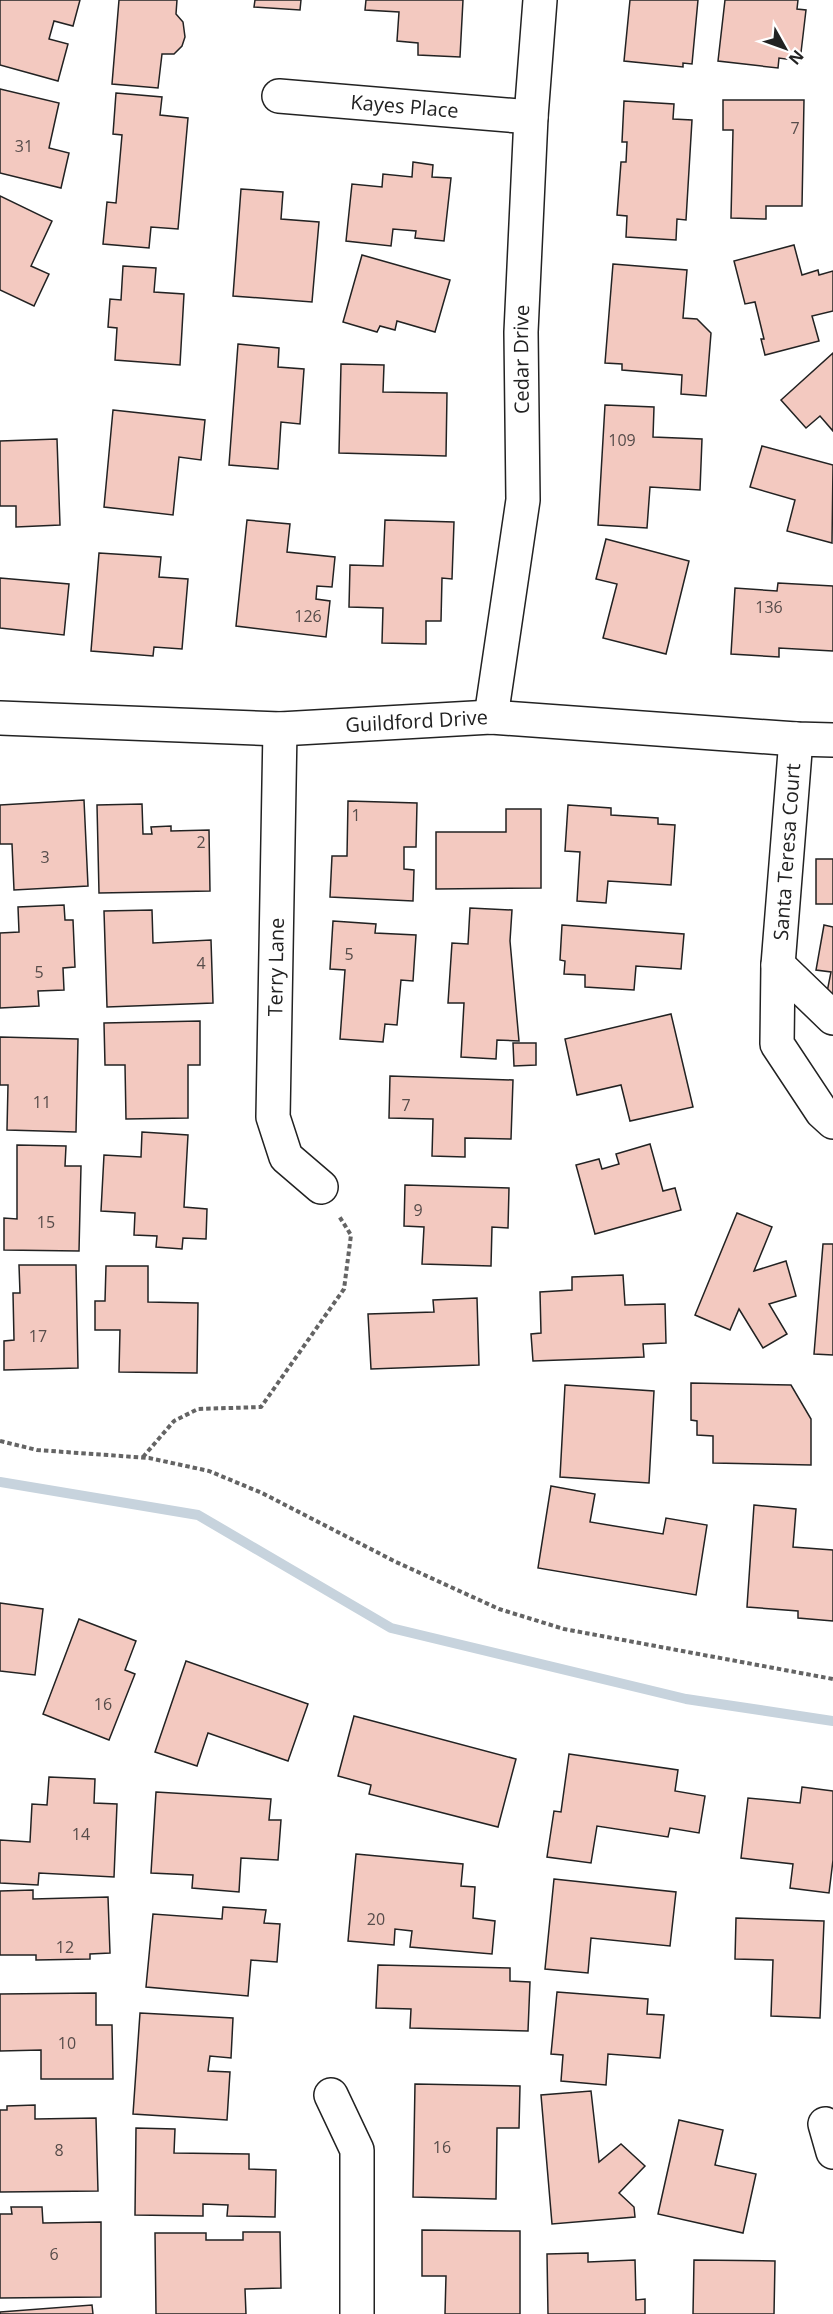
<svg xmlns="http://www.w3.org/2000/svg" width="833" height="2314" font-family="'Open Sans',sans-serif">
<rect width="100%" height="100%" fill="#fff"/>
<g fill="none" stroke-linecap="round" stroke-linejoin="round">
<polyline stroke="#c7d3dd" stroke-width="10" points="0,1482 198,1515 391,1628 686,1699 833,1721"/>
</g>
<g fill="#f3c9c0" stroke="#222" stroke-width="1.5">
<polygon points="0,0 80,0 73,26 54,21 49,39 68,44 58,81 0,65"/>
<polygon points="119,0 177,0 176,14 183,22 185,37 182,46 174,54 162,54 158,88 112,84"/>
<polygon points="255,0 301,0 300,10 254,7"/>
<polygon points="366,0 463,0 460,57 418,55 418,43 397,41 399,12 365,10"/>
<polygon points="630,0 698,0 692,64 683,63 683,67 624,61"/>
<polygon points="725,0 798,0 797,9 806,10 800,61 779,58 778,68 718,61"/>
<polygon points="0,89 59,103 49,148 69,153 61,188 0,173"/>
<polygon points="116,93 162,97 160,115 188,118 178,229 151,227 149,248 103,244 107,202 116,203 122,135 113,134"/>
<polygon points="723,100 804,100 802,206 766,206 766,219 731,218 733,130 723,130"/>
<polygon points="624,101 674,104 673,119 692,120 686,220 677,219 676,240 626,237 627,216 617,215 621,162 626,162 627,142 622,142"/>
<polygon points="413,162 433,165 432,177 451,178 444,241 415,238 416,231 393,229 391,246 346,241 352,184 382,187 383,174 412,177"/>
<polygon points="241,189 283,192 281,219 319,222 312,302 233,296"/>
<polygon points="0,196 52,221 31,266 49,274 34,306 0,290"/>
<polygon points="794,245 802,275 818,270 819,275 833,271 833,311 812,316 819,341 765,355 761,339 764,339 755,302 745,304 734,261"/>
<polygon points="362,255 450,280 435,332 397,321 395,330 380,326 377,332 343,322"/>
<polygon points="613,264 687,270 683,318 697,319 711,333 706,396 681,394 682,375 622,370 622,364 605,363"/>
<polygon points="123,266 156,268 154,292 184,294 180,365 115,360 117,328 108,327 110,299 121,300"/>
<polygon points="238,344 279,348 278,367 304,369 300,424 281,422 278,469 229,465"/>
<polygon points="833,353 833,431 820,416 806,428 781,400"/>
<polygon points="341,364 384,365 383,392 447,393 446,456 339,453"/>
<polygon points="605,405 654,407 653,437 702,439 700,490 650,487 647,528 598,525"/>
<polygon points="113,410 205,420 201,460 179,457 173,515 104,507"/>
<polygon points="57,439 60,525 16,527 16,506 0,506 0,441"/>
<polygon points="762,446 833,465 832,543 787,531 795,500 750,487"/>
<polygon points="247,520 290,524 287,552 335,557 332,587 317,586 316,599 330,601 326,637 236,626"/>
<polygon points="385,520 454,522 452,579 442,578 441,621 426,621 426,644 382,643 383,608 349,607 350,565 383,566"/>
<polygon points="606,539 689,561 666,654 603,638 617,584 596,579"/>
<polygon points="99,553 161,557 159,577 188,579 182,649 154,647 153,656 91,651"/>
<polygon points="0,578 69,584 64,635 0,628"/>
<polygon points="778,583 833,586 833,651 779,648 779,657 731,654 735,588 777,591"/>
<polygon points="84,800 88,886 14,890 12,844 0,844 0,805"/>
<polygon points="348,801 417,803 416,847 404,847 404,869 414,870 413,901 330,897 332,856 347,856"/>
<polygon points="142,804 143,834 152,834 151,827 171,826 171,831 209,830 210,891 99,893 97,805"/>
<polygon points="568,805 611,808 611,815 658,818 658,824 675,825 671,885 608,881 606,903 577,901 580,852 565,851"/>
<polygon points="506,809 541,809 541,888 436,889 436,832 506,832"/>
<rect x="816" y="859" width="17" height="45"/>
<polygon points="64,905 65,920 73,920 75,967 63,968 64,990 38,991 39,1006 0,1008 0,933 19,932 18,907"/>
<polygon points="470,908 512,910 510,941 519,1041 497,1040 496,1059 461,1057 464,1003 448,1003 452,943 468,944"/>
<polygon points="152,910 153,943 211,940 213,1003 107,1007 104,911"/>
<polygon points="333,921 376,924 375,933 416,935 413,981 401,980 397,1025 385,1024 383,1042 340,1039 345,970 330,969"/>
<polygon points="562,925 684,934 681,969 636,966 634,990 585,987 585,975 564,974 565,961 560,960"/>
<polygon points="824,925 833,927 833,998 826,997 831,972 816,970"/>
<polygon points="671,1014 693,1107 630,1121 621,1085 577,1095 565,1039"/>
<polygon points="200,1021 200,1065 188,1065 188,1118 126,1119 125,1065 105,1065 104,1023"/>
<polygon points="0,1037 78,1039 76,1132 7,1130 8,1085 0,1085"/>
<polygon points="513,1043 536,1043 536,1065 514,1066"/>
<polygon points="390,1076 513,1080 511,1139 465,1138 465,1157 432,1156 433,1119 389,1118"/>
<polygon points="142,1132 188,1135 184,1207 207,1209 206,1239 183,1238 182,1249 156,1247 157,1236 134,1235 135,1213 101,1211 104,1155 141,1157"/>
<polygon points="650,1144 663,1191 675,1188 681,1210 595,1234 576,1165 599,1159 602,1169 619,1164 616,1154"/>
<polygon points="17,1145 66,1146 65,1166 81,1166 79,1251 4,1250 4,1218 17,1219"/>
<polygon points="405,1185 509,1188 508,1228 492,1227 491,1266 422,1264 424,1227 404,1226"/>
<polygon points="737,1213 772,1227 754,1271 786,1261 796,1296 769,1304 787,1334 763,1348 739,1309 730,1330 695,1315"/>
<polygon points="823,1244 833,1244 833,1355 814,1354"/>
<polygon points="19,1265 76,1265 78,1368 4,1370 4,1341 14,1340 13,1293 20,1293"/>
<polygon points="106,1266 148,1266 148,1302 198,1303 197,1373 119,1372 120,1330 95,1330 95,1301 105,1301"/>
<polygon points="623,1275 625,1305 665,1304 666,1343 643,1344 644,1357 533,1361 531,1334 541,1333 540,1292 572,1290 572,1277"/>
<polygon points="477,1298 479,1365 371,1369 368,1314 434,1312 433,1300"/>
<polygon points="691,1383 791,1385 811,1419 811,1465 713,1463 713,1436 697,1435 697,1421 691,1420"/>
<polygon points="565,1385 654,1391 649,1483 560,1477"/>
<polygon points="551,1486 595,1494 590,1522 663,1534 666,1518 707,1525 696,1595 538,1568"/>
<polygon points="754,1505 796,1509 793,1547 833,1550 833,1621 798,1618 798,1611 747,1607"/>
<polygon points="0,1603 43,1609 35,1675 0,1671"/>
<polygon points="79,1619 136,1641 125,1670 135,1674 109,1740 43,1714"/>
<polygon points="186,1661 308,1704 288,1761 208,1733 197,1766 155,1752"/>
<polygon points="354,1716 516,1759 498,1827 369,1794 371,1785 338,1776"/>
<polygon points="569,1754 678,1770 675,1791 705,1796 699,1833 670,1828 668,1837 597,1826 591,1863 547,1857 554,1811 561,1812"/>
<polygon points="49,1777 95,1779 94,1803 117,1804 114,1877 39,1873 38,1885 0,1883 0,1840 30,1842 32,1804 47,1805"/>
<polygon points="802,1787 833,1791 833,1860 829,1893 790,1888 793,1864 741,1858 748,1798 800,1803"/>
<polygon points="156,1792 271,1799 269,1820 281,1820 278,1860 241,1858 239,1892 192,1888 193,1875 151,1873"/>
<polygon points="356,1854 463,1864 461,1886 475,1887 473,1918 495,1921 492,1954 410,1947 412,1931 395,1929 394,1945 348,1941"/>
<polygon points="554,1879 676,1892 670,1946 591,1938 588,1973 545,1969"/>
<polygon points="33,1890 33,1899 108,1897 110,1953 90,1954 90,1959 36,1960 36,1955 0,1955 0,1891"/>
<polygon points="223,1907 266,1910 264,1923 280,1924 277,1962 251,1960 248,1996 146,1987 153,1914 222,1919"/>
<polygon points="736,1918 824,1921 820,2018 771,2016 773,1960 735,1959"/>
<polygon points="378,1965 510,1968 510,1981 530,1982 528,2031 410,2028 411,2009 376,2008"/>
<polygon points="557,1992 648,1999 647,2014 664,2015 660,2058 608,2054 606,2085 561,2081 563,2055 551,2054"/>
<polygon points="96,1993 96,2025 112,2025 113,2079 41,2079 41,2050 0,2051 0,1994"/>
<polygon points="140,2013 233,2018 231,2058 210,2056 208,2071 230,2072 227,2120 133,2114"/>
<polygon points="415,2084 520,2086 519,2128 497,2128 496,2199 413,2197"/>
<polygon points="591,2091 599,2162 621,2144 645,2166 619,2193 634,2207 635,2217 552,2224 541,2095"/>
<polygon points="35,2105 35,2119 96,2118 98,2191 0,2192 0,2110 7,2110 7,2106"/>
<polygon points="679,2120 723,2130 715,2165 756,2174 743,2233 658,2214"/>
<polygon points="136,2128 175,2129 174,2153 249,2154 249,2169 276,2170 275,2217 227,2216 228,2205 203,2204 203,2216 135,2215"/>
<polygon points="11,2207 42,2207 43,2223 101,2222 101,2297 0,2298 0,2214 12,2214"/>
<polygon points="422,2230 520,2231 520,2314 445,2314 446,2276 422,2276"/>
<polygon points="243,2232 280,2232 281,2288 245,2289 246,2314 156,2314 155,2233 206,2233 206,2240 243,2240"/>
<polygon points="588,2253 588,2262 635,2260 636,2300 645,2299 645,2314 548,2314 547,2254"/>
<polygon points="694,2260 775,2261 774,2314 693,2314"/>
<polygon points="92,2305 93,2314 0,2314 0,2312"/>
</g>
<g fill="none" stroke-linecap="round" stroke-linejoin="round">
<g stroke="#222" stroke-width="36">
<g id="minor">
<path id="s1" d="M279,96l252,21"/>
<path id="s2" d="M491,717l32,-217 -2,-168 10,-215 9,-117"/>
<polyline points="280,729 273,1117 286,1157 321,1187"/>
<polyline points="796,739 778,965 777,1044 822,1112 833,1122"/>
<polyline points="778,965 833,1018"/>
<polyline points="331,2095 357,2150 357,2314"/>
<polyline points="825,2124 833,2152"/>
</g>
</g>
<g stroke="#222" stroke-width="36">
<g id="tertiary">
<path id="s3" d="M0,718l280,11 211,-12 305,22 37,1"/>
</g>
</g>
<g stroke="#646464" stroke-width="4" stroke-dasharray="4.5 3" stroke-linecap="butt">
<polyline points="0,1441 37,1450 149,1458 209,1471 262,1493 396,1562 499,1609 564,1629 833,1679"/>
<polyline points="143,1457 174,1421 198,1409 261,1407 344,1289 351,1235 339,1216"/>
</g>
<use href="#minor" stroke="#fff" stroke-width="33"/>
<use href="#tertiary" stroke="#fff" stroke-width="33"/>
</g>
<g text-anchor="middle" stroke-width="4.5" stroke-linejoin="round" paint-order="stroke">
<g font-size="16" fill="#564c4a">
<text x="795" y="134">7</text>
<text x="24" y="152">31</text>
<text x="622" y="446">109</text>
<text x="769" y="613">136</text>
<text x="308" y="622">126</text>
<text x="356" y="821">1</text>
<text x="201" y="848">2</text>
<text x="45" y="863">3</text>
<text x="349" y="960">5</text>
<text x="201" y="969">4</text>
<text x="39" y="978">5</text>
<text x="42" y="1108">11</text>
<text x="406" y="1111">7</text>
<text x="418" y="1216">9</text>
<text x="46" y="1228">15</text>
<text x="38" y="1342">17</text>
<text x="103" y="1710">16</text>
<text x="81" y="1840">14</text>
<text x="376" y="1925">20</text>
<text x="65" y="1953">12</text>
<text x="67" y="2049">10</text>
<text x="442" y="2153">16</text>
<text x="59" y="2156">8</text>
<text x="54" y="2260">6</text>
</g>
<g font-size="20" fill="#222" stroke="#fff">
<text dy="7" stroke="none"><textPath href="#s1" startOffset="126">Kayes Place</textPath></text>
<text dy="7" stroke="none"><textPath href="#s2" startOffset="360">Cedar Drive</textPath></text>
<text dy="7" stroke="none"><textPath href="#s3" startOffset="417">Guildford Drive</textPath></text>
<text transform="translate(787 852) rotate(-86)" y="7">Santa Teresa Court</text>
<text transform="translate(276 967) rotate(-89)" y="7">Terry Lane</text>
</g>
</g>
<g transform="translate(785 48) rotate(130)" stroke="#ffffff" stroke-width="4.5" paint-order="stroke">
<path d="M0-4.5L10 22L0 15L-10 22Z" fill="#222222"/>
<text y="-9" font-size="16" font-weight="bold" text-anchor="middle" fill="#222222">N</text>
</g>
</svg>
